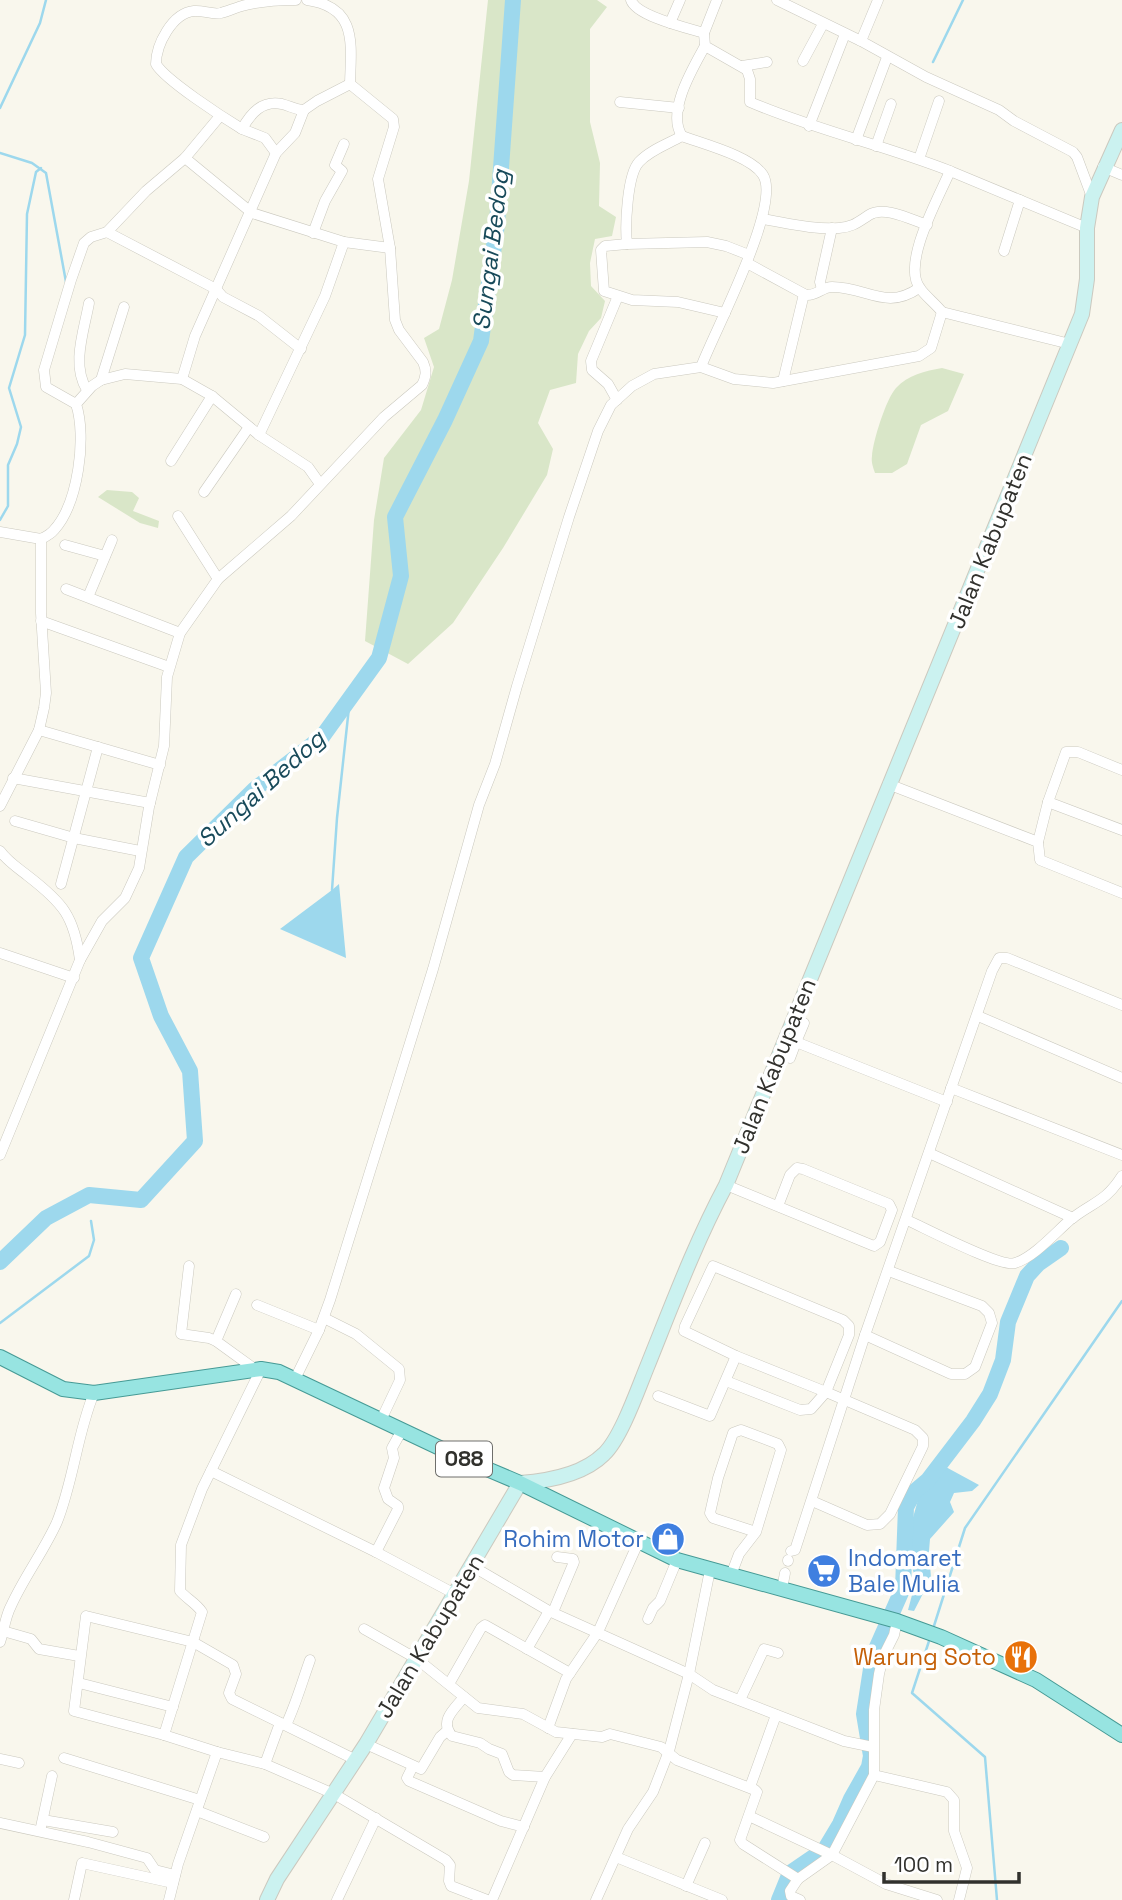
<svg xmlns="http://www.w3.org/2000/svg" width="1122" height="1900" font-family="'Space Grotesk',sans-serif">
<rect width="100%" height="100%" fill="#f9f7ed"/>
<g fill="#d9e6c8">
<polygon points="488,0 597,0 607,7 590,29 590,122 600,163 599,206 616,217 612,236 595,239 590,263 591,286 605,301 601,318 589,331 578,354 576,383 550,390 538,423 553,449 547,475 503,548 453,623 408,664 365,641 374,520 384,458 421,410 434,367 424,338 439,329 452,280 469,181"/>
<path d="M942,368l22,6 -16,37 -27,14 -14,39 -15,9h-17c-2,-6 -4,-11 -3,-17 1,-15 14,-57 24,-68 12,-13 29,-17 46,-20z"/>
<polygon points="107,490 132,492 139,498 133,511 159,521 158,528 140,523 98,497"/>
</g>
<g fill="#9dd8ed">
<polygon points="339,884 346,958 280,929 332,890"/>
<polygon points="944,1466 979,1485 972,1491 954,1493 950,1502 954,1512 930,1539 929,1551 931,1578 914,1611 908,1610 916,1580 910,1561 912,1521 920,1493"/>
</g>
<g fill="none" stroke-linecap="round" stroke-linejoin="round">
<g stroke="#9dd8ed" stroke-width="2.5">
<polyline points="933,62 963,0"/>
<polyline points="0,108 40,23 46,0"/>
<polyline points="0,153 32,163 46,173 66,282"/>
<polyline points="0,520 8,506 8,465 17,444 21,427 9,388 25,335 27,214 36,172 41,168"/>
<polyline points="332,890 337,818 350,698"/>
<polyline points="0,1323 89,1256 94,1240 91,1221"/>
<polyline points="933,1629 965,1528 1122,1301"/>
<polyline points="930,1638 912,1693 985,1757 997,1900"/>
</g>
<g stroke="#9dd8ed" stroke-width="16">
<polyline points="0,1262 46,1218 89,1195 141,1200 195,1141 190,1071 161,1016 141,958 186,857 255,789 322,737 379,658 401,576 395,517 445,420 481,341 497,224 513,0"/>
<polyline points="779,1900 790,1873 825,1849 840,1824 851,1799 869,1767 871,1756 864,1714 873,1656 903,1588 906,1507 915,1491 928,1480 973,1421 990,1394 1003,1360 1008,1322 1027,1276 1038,1264 1061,1248"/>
</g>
<g stroke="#cbc9bf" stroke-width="11">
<g id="street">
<path d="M296,0c-18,0 -36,1 -54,6 -7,2 -14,5 -21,7 -9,2 -18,-3 -27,-2 -22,2 -38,34 -38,53 9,16 68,54 86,65 9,-16 20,-29 40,-25 8,2 14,6 22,6l13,-9 33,-17"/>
<path d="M631,0c5,16 56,28 73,33"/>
<path d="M717,0l-13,33 1,13 42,24 3,9v23c65,28 134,43 200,69"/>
<polyline points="777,0 861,41 926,77 999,110 1014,121 1073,152 1077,157 1092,197"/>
<polyline points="670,23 680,0"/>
<polyline points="861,41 878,0"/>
<polyline points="803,61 823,24"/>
<polyline points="742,66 767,62"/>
<polyline points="620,102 679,108"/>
<polyline points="809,126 845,34"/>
<polyline points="242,129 265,138 276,153"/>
<path d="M682,136c-14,8 -32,14 -43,26 -12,13 -14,64 -12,82l80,-2 19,4 23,9"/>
<polyline points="856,140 886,60"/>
<polyline points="876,146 891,104"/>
<polyline points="185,158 252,213 344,242 390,248"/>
<polyline points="919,159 939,101"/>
<polyline points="1103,167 1122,175"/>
<path d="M762,219c25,4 51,11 77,9 14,-1 19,-6 30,-13 15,-10 43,5 58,10"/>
<polyline points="107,232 216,289 223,297 259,316 301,349"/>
<polyline points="313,233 325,201 342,171 335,165 344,144"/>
<polyline points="627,244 605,246 601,250 604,291 632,300 678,302 725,313"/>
<polyline points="1004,251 1020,200"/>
<path d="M747,263l59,32c11,1 16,-8 26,-8 35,0 54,24 87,1"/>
<polyline points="822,289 820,282 832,228"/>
<path d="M942,312c-6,-8 -18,-17 -22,-24 -19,-24 19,-91 30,-117l137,57"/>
<polyline points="942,312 1070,344"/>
<polyline points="701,367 734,379 773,383 919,356 931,348 942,312"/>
<polyline points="182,379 195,336 276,153 295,133 304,110"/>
<polyline points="101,380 124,307"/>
<polyline points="783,381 804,294"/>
<path d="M87,390c-16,-25 -3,-59 2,-87"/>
<polyline points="617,400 608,384 592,370 591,361 618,296"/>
<polyline points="76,404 46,387 44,370 71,280 84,243 91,237 107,232 146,191 185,158 220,116"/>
<polyline points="259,435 325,296 344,242"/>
<polyline points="171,461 212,396"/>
<polyline points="204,492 249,427"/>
<polyline points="178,516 218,579"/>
<path d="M0,532l41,7c4,-2 10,-5 13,-9 24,-26 33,-93 22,-126l16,-18 9,-6 24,-6 57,5 30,17 47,39 49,32 12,17"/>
<polyline points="65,545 105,556"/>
<polyline points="66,589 180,633"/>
<polyline points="88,597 112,540"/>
<polyline points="41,621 169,667"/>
<polyline points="39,730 160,765"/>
<polyline points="13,778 150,803"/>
<polyline points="888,784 1038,842 1040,860 1122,893"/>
<polyline points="1048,802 1122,830"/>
<polyline points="0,806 39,730 44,708 46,693 41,613 41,539"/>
<polyline points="15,821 74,838 140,851"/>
<polyline points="1038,842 1048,802 1066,752 1078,752 1122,770"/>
<path d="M0,851c8,11 18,17 28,25 35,27 46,40 52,84l-80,195"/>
<polyline points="61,884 98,747"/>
<polyline points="0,953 74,978"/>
<path d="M80,960l22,-39 23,-23 14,-30 10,-61 15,-61 3,-69 13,-44 38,-54 73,-63 93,-99 38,-32c4,-8 5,-14 1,-23l-24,-32 -4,-10 -5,-72 -12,-69 16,-52 -1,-8 -43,-35c1,-40 8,-77 -43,-84"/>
<polyline points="978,1016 1122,1078"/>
<polyline points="793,1018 804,1023 796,1042"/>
<polyline points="779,1055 790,1058 796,1042 947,1102"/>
<polyline points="951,1088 1122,1155"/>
<polyline points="929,1153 1073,1218"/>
<polyline points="726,1185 874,1246 880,1242 892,1210 889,1204 803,1169 797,1168 790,1175 778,1206"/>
<path d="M907,1220c18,8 94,48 108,43 18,-5 40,-30 55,-43 22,-18 35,-17 52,-44"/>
<polyline points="189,1266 181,1334 209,1338 216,1341 256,1370"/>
<polygon points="713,1266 843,1320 849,1326 849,1335 826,1392 736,1356 684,1331 685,1326"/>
<polyline points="257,1305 319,1330"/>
<polyline points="324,1318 356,1334 399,1369 400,1380 381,1420"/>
<polyline points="865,1335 951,1374 965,1374 975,1367 992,1323 989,1313 982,1306 889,1271"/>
<polyline points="216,1341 236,1294"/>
<path d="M295,1379l24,-49 11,-30 103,-331 46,-164 16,-41 22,-78 52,-169 29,-86 13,-26 21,-19 22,-12 47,-7c13,-35 81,-162 62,-192 -12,-19 -60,-31 -81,-39 -16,-24 11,-68 23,-90"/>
<polyline points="726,1381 800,1410 811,1409 826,1392 915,1430 923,1438 923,1446 890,1514 880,1524 867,1525 812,1501"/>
<polyline points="658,1396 710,1416 736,1356"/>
<polyline points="211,1471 376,1552 455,1594"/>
<polyline points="791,1551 795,1550 865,1335 992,971 999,958 1007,958 1122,1005"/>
<polyline points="376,1552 398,1509 398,1506 388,1499 384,1488 394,1458 392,1448 402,1430"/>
<polyline points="788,1561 788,1560"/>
<polyline points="472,1566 549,1611 689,1674 713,1690 844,1741 873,1747"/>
<polyline points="731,1575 739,1554 756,1532 781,1450 778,1444 741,1430 733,1433 718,1478 710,1513 713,1518 756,1532"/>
<polyline points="782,1589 785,1573"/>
<polyline points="553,1612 574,1562 573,1559 557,1557"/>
<polyline points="648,1619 653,1608 660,1601 677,1560"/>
<polyline points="364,1629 417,1659 478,1708 523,1714 556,1732 602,1737 610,1734 661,1747 677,1760 755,1790 757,1792 740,1840 743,1844 798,1879"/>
<polyline points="3,1631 31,1639 39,1649 79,1656"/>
<path d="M0,1642c4,-11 5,-25 11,-36 13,-29 33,-55 46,-84 17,-43 20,-88 37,-129"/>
<polyline points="527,1649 549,1611"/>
<polyline points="79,1683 173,1707"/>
<polyline points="449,1684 481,1628 485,1625 570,1673"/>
<path d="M464,1697c-10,12 -25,24 -12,39l28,7 9,6 13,5 7,18 4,3 32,2"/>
<polyline points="740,1700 764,1649 778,1653"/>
<path d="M286,1725c10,-21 16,-43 24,-65"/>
<polyline points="548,1728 566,1679 598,1632 638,1543"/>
<polyline points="164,1735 74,1711 86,1616 193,1642 233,1665 236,1674 229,1693 232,1699 356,1760"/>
<polyline points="366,1744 421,1769 440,1737 447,1731"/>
<polyline points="217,1752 265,1764 280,1723"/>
<polyline points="64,1758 200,1800"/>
<polyline points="0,1759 19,1763"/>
<polyline points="265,1764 334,1794 446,1860 450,1865 449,1881 451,1886 487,1900"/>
<polyline points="413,1766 407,1778 409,1781 501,1821 524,1827"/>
<polyline points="874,1775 947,1792 954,1800 954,1831 967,1868 959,1900"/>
<polyline points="750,1787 776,1715"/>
<polyline points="197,1811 264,1837"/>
<polyline points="749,1816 832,1855 886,1884 937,1900"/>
<polyline points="43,1820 113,1832"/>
<polyline points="0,1823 88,1842 147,1858 155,1870 175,1875"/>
<polyline points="41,1827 52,1776"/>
<polyline points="616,1857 722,1900"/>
<polyline points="686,1886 705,1843"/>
<polyline points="74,1900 82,1863 173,1883"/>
<path d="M169,1900l9,-36 39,-112 -53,-17 38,-123c-6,-9 -15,-13 -22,-21l1,-46 21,-56 59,-120"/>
<polyline points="337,1900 376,1818"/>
<polyline points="492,1900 545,1777 572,1734"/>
<polyline points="596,1900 628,1829 653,1792 669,1751 689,1674 710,1570"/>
<polyline points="800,1900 791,1896 790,1891 798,1879 832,1855 874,1775 874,1710 879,1674 883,1657 894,1635 897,1621"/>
</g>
</g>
<g stroke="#cbc9bf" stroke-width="16">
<path id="secondary" d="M267,1900l10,-21 89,-135 154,-261c28,-2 64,-9 84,-29 17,-16 34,-65 43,-87 25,-62 48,-124 79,-182l356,-871 5,-35v-51l5,-31 30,-67"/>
</g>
<g stroke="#469a95" stroke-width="16">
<polyline id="primary" points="0,1357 63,1389 94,1393 261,1369 279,1372 461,1458 520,1483 677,1560 897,1621 941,1637 1036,1680 1122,1735"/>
</g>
<use href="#street" stroke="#fff" stroke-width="10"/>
<use href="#secondary" stroke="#cbf2f0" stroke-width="14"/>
<use href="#primary" stroke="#97e4e1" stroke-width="14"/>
</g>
<defs>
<g id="shop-disc" transform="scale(1.75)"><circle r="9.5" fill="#3f7fe0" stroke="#fff"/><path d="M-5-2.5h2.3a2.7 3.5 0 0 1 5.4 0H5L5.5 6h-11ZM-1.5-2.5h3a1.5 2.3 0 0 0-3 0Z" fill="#fff"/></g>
<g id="supermarket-disc" transform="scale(1.75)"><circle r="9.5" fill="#3f7fe0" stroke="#fff"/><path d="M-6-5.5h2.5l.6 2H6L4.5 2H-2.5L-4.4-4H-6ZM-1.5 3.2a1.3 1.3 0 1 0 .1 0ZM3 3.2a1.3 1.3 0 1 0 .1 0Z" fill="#fff"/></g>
<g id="restaurant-disc" transform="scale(1.75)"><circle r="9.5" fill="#e8710a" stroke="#fff"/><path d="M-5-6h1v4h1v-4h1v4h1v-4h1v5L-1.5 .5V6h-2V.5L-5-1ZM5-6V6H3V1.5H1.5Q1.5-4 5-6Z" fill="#fff"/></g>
</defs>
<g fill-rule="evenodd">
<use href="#shop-disc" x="668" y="1539"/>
<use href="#supermarket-disc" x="824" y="1571"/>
<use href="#restaurant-disc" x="1021" y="1657"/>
</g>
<g text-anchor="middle" stroke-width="7" stroke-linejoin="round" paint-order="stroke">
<rect fill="#fff" stroke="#6f6f6c" stroke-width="2" x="436" y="1441.5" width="56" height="35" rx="5"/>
<g font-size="21" font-weight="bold" fill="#31312d">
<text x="464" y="1466">088</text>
</g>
<g font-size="23" fill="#31312d" stroke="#fff">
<text transform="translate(990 541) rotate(-68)" y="8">Jalan Kabupaten</text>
<text transform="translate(774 1066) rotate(-68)" y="8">Jalan Kabupaten</text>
<text transform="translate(430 1636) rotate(-59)" y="8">Jalan Kabupaten</text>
</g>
<g font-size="23" fill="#366cbe" stroke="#fff" text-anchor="end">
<text x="644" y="1547">Rohim Motor</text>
<text x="848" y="1566" text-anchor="start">Indomaret<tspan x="848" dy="26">Bale Mulia</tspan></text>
</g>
<g font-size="23" fill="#c56008" stroke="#fff" text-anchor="end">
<text x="996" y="1665">Warung Soto</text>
</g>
<g font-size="24" font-style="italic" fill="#184a5a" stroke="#fff">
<text transform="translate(491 250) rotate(-83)" y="8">Sungai Bedog</text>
<text transform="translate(261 789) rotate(-42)" y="8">Sungai Bedog</text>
</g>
</g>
<path d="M884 1872v10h135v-10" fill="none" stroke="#31312d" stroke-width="3.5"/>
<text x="894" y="1872" font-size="21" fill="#31312d" stroke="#ffffff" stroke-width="5" paint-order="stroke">100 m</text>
</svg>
